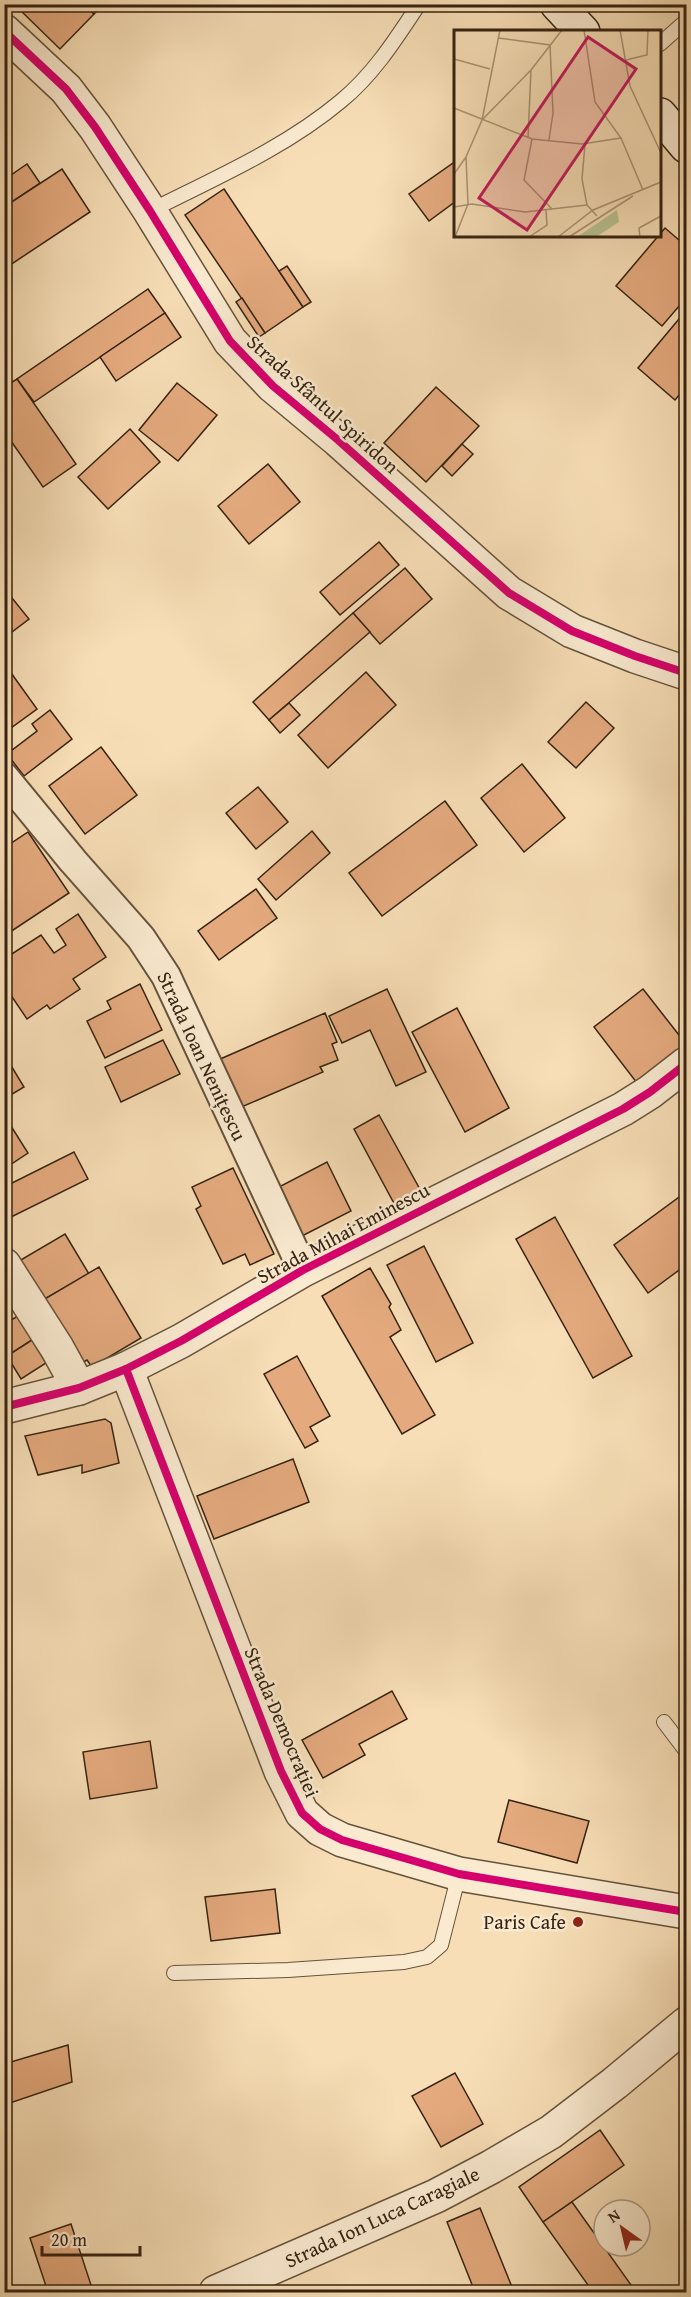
<svg xmlns="http://www.w3.org/2000/svg" width="691" height="2297" font-family="'Gentium Book Plus',serif">
<rect width="100%" height="100%" fill="#f7deb6"/>
<filter id="stains"><feTurbulence type="fractalNoise" baseFrequency=".00333" numOctaves="4"/><feColorMatrix values="0 0 0 0 .2 0 0 0 0 .09 0 0 0 0 .02 0 0 0 .5 -.17"/></filter>
<radialGradient id="worn" r=".72"><stop offset=".6" stop-color="#630" stop-opacity="0"/><stop offset="1" stop-color="#630" stop-opacity=".3"/></radialGradient>
<g fill="#e4aa7e" stroke="#362312" stroke-width="1.5">
<polygon points="25,4 84,4 94,14 60,49 20,10"/>
<polygon points="84,4 104,4 94,14"/>
<polygon points="456,161 456,201 429,221 409,194"/>
<polygon points="27,164 40,183 4,207 4,180"/>
<polygon points="62,169 90,212 4,269 4,207"/>
<polygon points="224,189 303,307 265,333 185,215"/>
<polygon points="665,228 686,246 686,298 662,326 616,286"/>
<polygon points="287,266 311,302 303,307 279,271"/>
<polygon points="148,289 165,313 34,402 17,379"/>
<polygon points="242,298 265,333 259,337 236,302"/>
<polygon points="165,313 181,337 116,381 100,357"/>
<polygon points="684,313 686,316 686,387 675,400 638,368"/>
<polygon points="17,379 76,464 43,487 4,431 4,387"/>
<polygon points="177,383 217,415 178,461 139,430"/>
<polygon points="436,387 479,426 426,482 384,443"/>
<polygon points="130,429 160,462 108,509 78,477"/>
<polygon points="462,444 473,454 452,476 442,466"/>
<polygon points="268,464 300,502 249,544 218,506"/>
<polygon points="379,542 399,565 340,615 320,592"/>
<polygon points="405,568 432,599 380,644 353,613"/>
<polygon points="12,598 29,619 4,638 4,605"/>
<polygon points="353,613 370,632 269,720 253,702"/>
<polygon points="9,670 37,709 4,733 4,674"/>
<polygon points="366,672 396,705 328,768 298,735"/>
<polygon points="586,702 614,728 576,768 548,742"/>
<polygon points="289,703 300,715 280,733 269,720"/>
<polygon points="50,710 72,739 24,776 7,754 37,731 32,724"/>
<polygon points="101,747 137,795 85,834 49,786"/>
<polygon points="522,764 565,818 524,852 481,798"/>
<polygon points="258,787 288,822 256,849 226,813"/>
<polygon points="445,801 477,845 382,916 349,873"/>
<polygon points="312,831 330,853 276,900 258,879"/>
<polygon points="28,832 69,893 4,936 4,848"/>
<polygon points="256,889 277,918 219,960 198,931"/>
<polygon points="78,914 106,957 73,979 80,989 50,1009 47,1005 27,1019 4,985 4,959 41,935 54,953 66,945 56,929"/>
<polygon points="140,984 162,1030 105,1058 87,1021 111,1009 107,1001"/>
<polygon points="387,989 426,1072 396,1086 370,1030 342,1043 329,1016"/>
<polygon points="643,989 686,1044 637,1083 594,1027"/>
<polygon points="457,1008 509,1108 465,1132 412,1032"/>
<polygon points="325,1013 337,1042 332,1044 338,1060 320,1067 323,1072 239,1108 218,1060"/>
<polygon points="163,1040 180,1074 121,1102 105,1067"/>
<polygon points="4,1054 24,1087 4,1099"/>
<polygon points="4,1115 28,1153 7,1167 10,1172 4,1175"/>
<polygon points="379,1115 422,1193 396,1207 354,1129"/>
<polygon points="74,1152 88,1179 5,1220 4,1187"/>
<polygon points="327,1162 351,1211 302,1236 277,1188"/>
<polygon points="233,1168 274,1254 250,1265 245,1254 223,1264 196,1209 201,1206 192,1187"/>
<polygon points="686,1192 686,1265 648,1293 614,1245"/>
<polygon points="555,1217 632,1356 593,1378 516,1239"/>
<polygon points="65,1234 89,1274 43,1300 19,1261"/>
<polygon points="424,1246 473,1343 436,1362 387,1265"/>
<polygon points="99,1267 141,1338 92,1367 87,1360 80,1364 43,1300"/>
<polygon points="370,1268 391,1304 389,1307 401,1330 390,1337 435,1415 402,1434 322,1296"/>
<polygon points="18,1316 32,1340 4,1358 4,1324"/>
<polygon points="32,1340 46,1363 21,1379 7,1356"/>
<polygon points="297,1356 330,1416 310,1427 318,1441 305,1448 264,1374"/>
<polygon points="105,1419 111,1423 119,1463 82,1473 82,1465 38,1475 25,1436"/>
<polygon points="293,1459 309,1502 214,1539 197,1496"/>
<polygon points="392,1691 407,1719 359,1744 365,1755 323,1778 302,1740"/>
<polygon points="150,1741 157,1788 90,1799 83,1752"/>
<polygon points="509,1800 589,1821 577,1863 498,1842"/>
<polygon points="275,1889 280,1933 211,1941 205,1897"/>
<polygon points="68,2045 72,2082 4,2105 4,2064"/>
<polygon points="455,2073 483,2124 441,2147 412,2096"/>
<polygon points="600,2130 624,2165 543,2222 519,2187"/>
<polygon points="572,2202 636,2292 593,2292 543,2222"/>
<polygon points="480,2208 514,2292 475,2292 447,2222"/>
<polygon points="71,2224 91,2285 68,2292 48,2292 30,2238"/>
</g>
<g fill="none" stroke-linecap="round" stroke-linejoin="round">
<g stroke="#66523b" stroke-width="16">
<g id="service">
<polyline points="660,44 686,21"/>
<path d="M150,211c65,-33 135,-63 191,-110 32,-26 55,-62 78,-97"/>
<polyline points="664,1722 686,1751"/>
<polyline points="174,1973 288,1970 404,1962 427,1957 441,1945 459,1874"/>
</g>
</g>
<g stroke="#66523b" stroke-width="32">
<polyline id="minor" points="4,777 73,861 141,938 166,976 303,1270"/>
</g>
<g stroke="#66523b" stroke-width="36">
<g id="tertiary">
<polyline points="4,31 66,89 95,127 150,211 230,341 273,386 338,440 509,593 572,631 635,656 686,673"/>
<polyline points="4,1265 57,1348 79,1388"/>
<polyline points="126,1369 281,1771 302,1813 320,1829 342,1840 459,1874 686,1912"/>
<polyline points="4,1407 79,1388 126,1369 181,1341 303,1270 623,1109 650,1092 686,1064"/>
<polyline points="216,2292 436,2196 491,2167 551,2132 615,2083 686,2024"/>
</g>
</g>
<g stroke="#362312" stroke-width="36">
<g id="secondary">
<polyline points="557,4 583,32"/>
<polyline points="660,115 686,146"/>
</g>
</g>
<use href="#service" stroke="#faead0" stroke-width="14"/>
<use href="#minor" stroke="#faead0" stroke-width="28"/>
<use href="#tertiary" stroke="#faead0" stroke-width="33"/>
<use href="#secondary" stroke="#faead0" stroke-width="33"/>
<g stroke="#faead0" stroke-width="11">
<g id="cycleway">
<polyline points="4,31 66,89 95,127 150,211 230,341 273,386 338,440 509,593 572,631 635,656 686,673"/>
<polyline points="126,1369 281,1771 302,1813 320,1829 342,1840 459,1874 686,1912"/>
<polyline points="4,1407 79,1388 126,1369 181,1341 303,1270 623,1109 650,1092 686,1064"/>
</g>
</g>
<use href="#cycleway" stroke="#d6006c" stroke-width="8"/>
</g>
<circle fill="#8f2418" stroke="#faead0" stroke-width="2" cx="578" cy="1922" r="6"/>
<g text-anchor="middle" stroke-width="5" stroke-linejoin="round" paint-order="stroke">
<g font-size="20" fill="#362312" stroke="#faead0">
<text transform="translate(323 404) rotate(42)" y="7">Strada Sfântul Spiridon</text>
<text transform="translate(202 1056) rotate(65)" y="7">Strada Ioan Nenițescu</text>
<text transform="translate(343 1233) rotate(-28)" y="7">Strada Mihai Eminescu</text>
<text transform="translate(282 1722) rotate(67)" y="7">Strada Democrației</text>
<text transform="translate(382 2217) rotate(-25)" y="7">Strada Ion Luca Caragiale</text>
</g>
<g font-size="20" fill="#362312" stroke="#faead0" text-anchor="end">
<text x="566" y="1929">Paris Cafe</text>
</g>
</g>
<g transform="translate(454 30)">
<rect width="207" height="207" fill="#f7deb6"/>
<path d="M163,180l2,12 -23,15h-19z" fill="#b9c291"/>
<path fill="none" stroke="#aa9374" stroke-width="1.5" d="M130,0l11,72 26,36 22,52M166,0l10,56 31,67M44,8l52,7 3,68 -4,27M0,29l36,10M172,30l21,-5 1,-25M0,78l78,31 50,5 39,-6M28,90l49,-50M74,108l3,-68 31,-40M78,109l-8,41 28,29M131,114l-3,35 5,26M0,144l12,-17M0,177l18,-3 53,8 62,-7 10,11M1,207l13,-33 -2,-47 16,-37 18,-90M75,207l18,-12 -1,-15M104,207l35,-27 68,-28M115,207l64,-41M186,207l-1,-9 22,-12"/>
<path fill="#c2185b" fill-opacity="0.15" stroke="#c2185b" stroke-width="3" d="M134,7l48,32 -109,161 -48,-32z"/>
<rect width="207" height="207" fill="none" stroke="#362312" stroke-width="3"/>
</g>
<rect width="691" height="2297" fill="none" stroke="#f7deb6" stroke-width="24"/>
<rect x="6" y="6" width="679" height="2285" fill="none" stroke="#362312" stroke-width="3"/>
<rect x="12" y="12" width="667" height="2273" fill="none" stroke="#362312" stroke-width="1.5"/>
<g transform="translate(622 2228) rotate(326)"><circle r="28" fill="#faead0" stroke="#ac9a84" stroke-width="1.5"/>
<path d="M0-4.5L10 22L0 15L-10 22Z" fill="#8f2418"/>
<text y="-9" font-size="16" font-weight="bold" text-anchor="middle" fill="#362312">N</text>
</g>
<path d="M42 2246v9h98v-9" fill="none" stroke="#362312" stroke-width="3"/>
<text x="51" y="2246" font-size="18" fill="#362312" stroke="#faead0" stroke-width="4.5" paint-order="stroke">20 m</text>
<rect width="100%" height="100%" filter="url(#stains)"/>
<rect width="100%" height="100%" fill="url(#worn)"/>
</svg>
